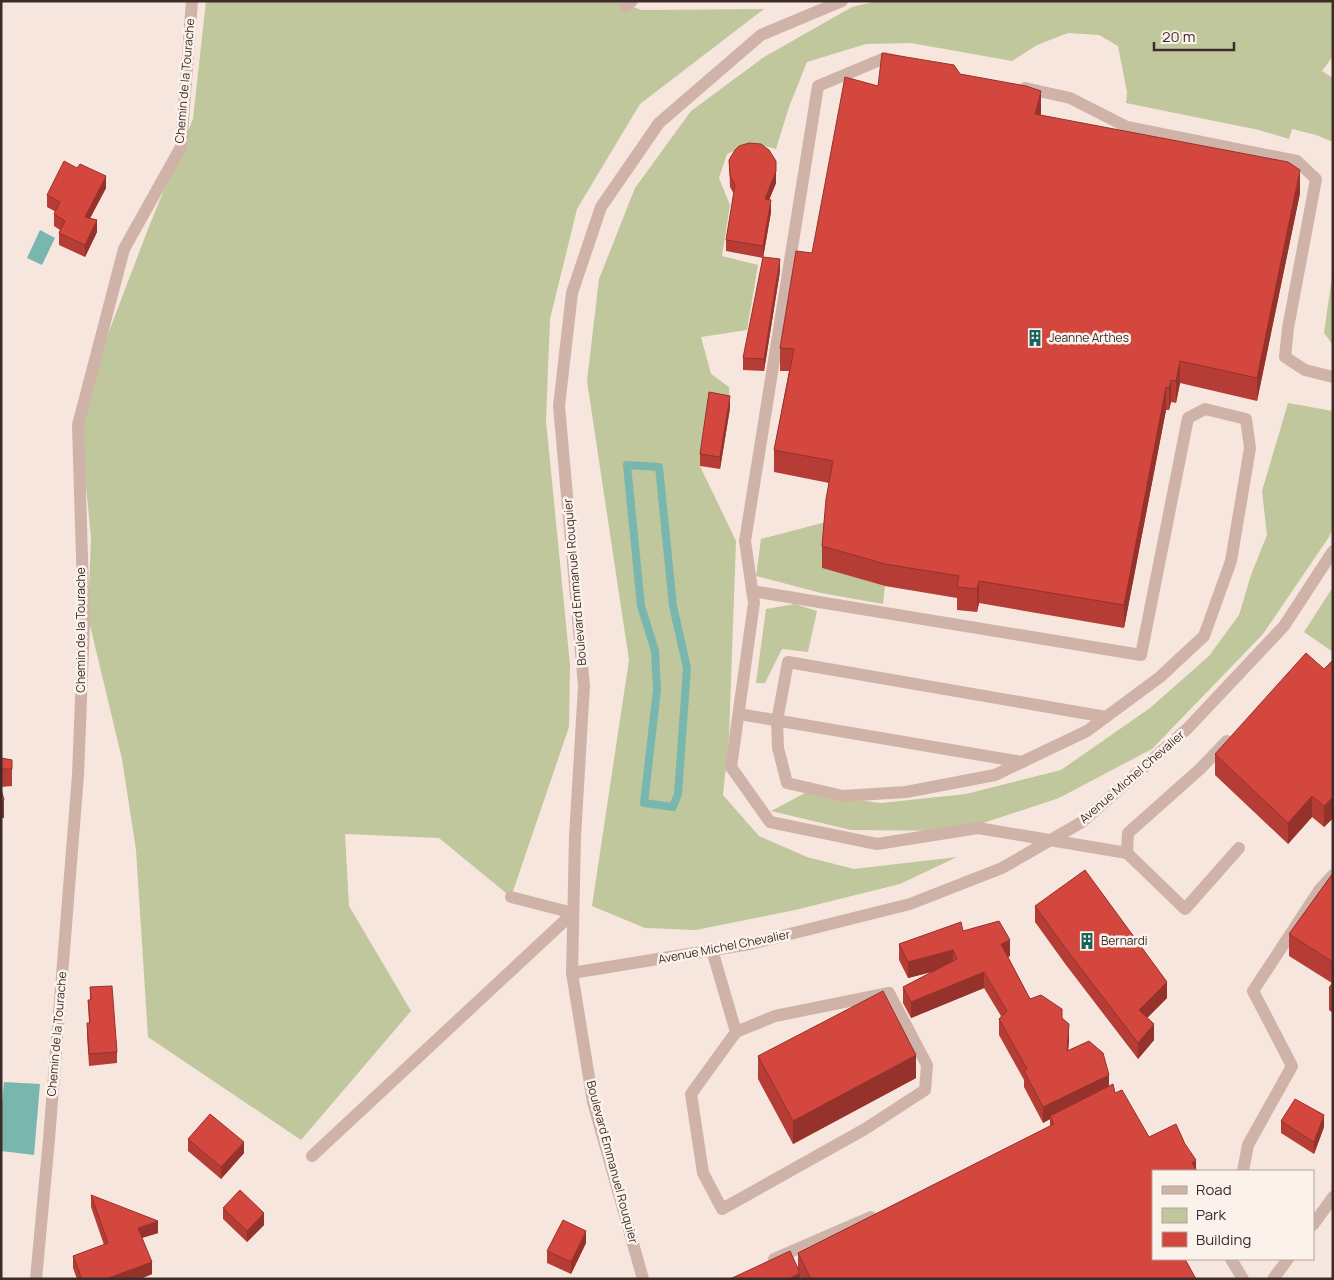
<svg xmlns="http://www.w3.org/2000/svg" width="1334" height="1280" font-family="Manrope,sans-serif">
<rect width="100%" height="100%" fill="#f6e6de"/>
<g fill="#c1c79c">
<polygon points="206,1 615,1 642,10 764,9 640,104 577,209 550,319 546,420 570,665 569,727 511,897 439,838 345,834 349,906 411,1011 301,1140 148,1037 136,850 122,759 88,617 91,537 83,456 83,426 92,376 148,229 193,119"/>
<polygon points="877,1 1333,1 1333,56 1322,71 1333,78 1333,142 1316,135 1292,129 1289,139 1259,130 1126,103 1127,92 1118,46 1099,35 1068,33 1037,45 1012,61 911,43 866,44 807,62 789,107 776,149 753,143 727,154 719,178 730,205 722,256 758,265 747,330 701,337 711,374 729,387 730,408 700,466 736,541 729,737 723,795 759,836 807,857 854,869 957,857 900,884 795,910 696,930 645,928 592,906 629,660 587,381 599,279 635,188 691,111 764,57 852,7"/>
<polygon points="1333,269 1333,345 1324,333"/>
<polygon points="1288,403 1333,411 1333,528 1329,537 1263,634 1152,749 1059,798 959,831 851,830 771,811 805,793 881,803 966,794 1061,770 1150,708 1209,656 1239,615 1251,575 1267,535 1262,491"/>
<polygon points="826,522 822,568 885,586 883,604 821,593 756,576 761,539"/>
<polygon points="1333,587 1333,652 1304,632"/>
<polygon points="795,604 817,611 808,652 782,649 765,683 756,683 766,609"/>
</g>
<g fill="#79b7ae">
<polygon points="40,230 55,238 42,265 27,258"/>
<polygon points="4,1082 40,1084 34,1155 1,1151 1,1114"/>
</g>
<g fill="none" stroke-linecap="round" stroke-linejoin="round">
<polygon stroke="#79b7ae" stroke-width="8" points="627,465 659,467 673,606 687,668 678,794 673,807 644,803 657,690 655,651 641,606"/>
<g stroke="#d0b3a8" stroke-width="12">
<polyline points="625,6 632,1"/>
<polyline points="898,61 885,58 818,86 745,541 754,603 731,767 770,822 877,844 978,828 1127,853 1128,833 1200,769 1227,741"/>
<polyline points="1025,88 1070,98 1127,127 1297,161 1316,179 1288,328 1285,357 1305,370 1333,377"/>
<polyline points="739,714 1022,762 1087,731 1160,677 1204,636 1231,561 1250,448 1246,419 1205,409 1188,418 1141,655 752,591"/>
<polyline points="1022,762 995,775 906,792 843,796 787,783 778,748 777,721 788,662 1106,717"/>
<polyline points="1127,853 1185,909 1239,848"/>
<polyline points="511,897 573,913"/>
<polyline points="712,950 736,1032"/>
<polyline points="572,973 750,944 910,904 1002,868 1082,822 1188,728 1284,626 1333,551"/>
<polygon points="889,993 927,1065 925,1090 865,1129 722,1209 703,1173 691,1094 736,1032 775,1016"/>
<polyline points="312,1156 573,913"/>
<polyline points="1243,1171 1248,1145 1292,1066 1253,991 1320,889 1333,875"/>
<polyline points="1313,1225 1333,1197"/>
<polyline points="774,1259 871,1217"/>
<polyline points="1231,1259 1243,1279"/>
<polyline points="36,1279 49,1139 78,775 84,624 78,425 124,249 181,147 192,1"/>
<polyline points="643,1279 593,1102 572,973 575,837 584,686 559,406 572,293 601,207 659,123 761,35 842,1"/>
<polyline points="1273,1279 1288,1259"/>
</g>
</g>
<g fill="#b63d35">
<polygon points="960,74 1041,113 1040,115 1300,193 1257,401 1180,383 1176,403 1171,402 1169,410 1166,410 1124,628 979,603 977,612 957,610 957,598 885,586 822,568 822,546 829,483 774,472 774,450 789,371 780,371 780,348 812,253 878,86"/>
<polygon points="729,160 776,183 769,200 771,212 763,258 726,251 726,240 734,194 730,187"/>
<polygon points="106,188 90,218 97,232 85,257 59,245 59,233 60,230 54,226 54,214 56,212 47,207 47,195"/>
<polygon points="780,271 764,371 743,370 743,358"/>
<polygon points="730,408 720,469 700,466 700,454"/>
<polygon points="1333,660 1333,818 1324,827 1312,817 1288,844 1215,775 1215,754 1324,669"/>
<polygon points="1,758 12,760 12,786 1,787"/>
<polygon points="1333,873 1333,1013 1329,1010 1329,988 1332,983 1289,956 1289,934"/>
<polygon points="1035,906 1167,998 1147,1018 1154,1040 1138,1059 1066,965 1035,922"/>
<polygon points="963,931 1010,956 1008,957 1030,999 1062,1018 1069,1040 1068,1050 1109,1086 1115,1093 1153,1171 1153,1259 1196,1279 801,1279 800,1277 800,1279 798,1270 798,1253 1050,1126 1050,1119 1043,1123 1024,1087 1024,1080 999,1035 999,1019 1001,1016 984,988 911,1018 903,1003 903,987 932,972 908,978 899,960 899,944"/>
<polygon points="90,987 117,1052 117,1063 89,1066 87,1035 87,1023 89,1023 88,1000 90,1000"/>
<polygon points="758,1056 916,1078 793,1144 758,1079"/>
<polygon points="1281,1121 1324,1127 1314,1154 1281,1133"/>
<polygon points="188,1139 244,1153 221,1179 188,1151"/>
<polygon points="91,1195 158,1233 142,1238 152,1274 140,1279 77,1279 73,1268 73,1256 104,1245 91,1207"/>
<polygon points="223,1208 264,1225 247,1242 223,1219"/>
<polygon points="586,1243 571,1274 547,1263 547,1251"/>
</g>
<g fill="#94322b">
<polygon points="1041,91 1041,113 1035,137 1035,114"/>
<polygon points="1300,170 1300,193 1257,401 1257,378"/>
<polygon points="776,171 776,183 765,210 765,199"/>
<polygon points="106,176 106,188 85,228 85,217"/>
<polygon points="771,200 771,212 763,258 763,246"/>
<polygon points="97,220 97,232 85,257 85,245"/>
<polygon points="780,259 780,271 764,371 764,359"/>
<polygon points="1180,361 1180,383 1176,403 1176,381"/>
<polygon points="1171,380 1171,402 1169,410 1169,388"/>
<polygon points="1166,387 1166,410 1124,628 1124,605"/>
<polygon points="730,396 730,408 720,469 720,457"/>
<polygon points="979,581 979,603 977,612 977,589"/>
<polygon points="1312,796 1312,817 1288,844 1288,823"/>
<polygon points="1333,797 1333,818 1324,827 1324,806"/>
<polygon points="4,800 4,818 1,818 1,801"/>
<polygon points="1010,940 1010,956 1001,960 1001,944"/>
<polygon points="953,950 953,966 908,978 908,962"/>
<polygon points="984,972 984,988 911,1018 911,1002"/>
<polygon points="1167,982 1167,998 1139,1026 1139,1010"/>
<polygon points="1069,1024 1069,1040 1067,1067 1067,1051"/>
<polygon points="1154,1024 1154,1040 1138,1059 1138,1043"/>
<polygon points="916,1055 916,1078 793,1144 793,1121"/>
<polygon points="1109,1075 1109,1091 1050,1116 1050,1119 1043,1123 1043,1107"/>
<polygon points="1324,1115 1324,1127 1314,1154 1314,1142"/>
<polygon points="244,1142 244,1153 221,1179 221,1167"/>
<polygon points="1196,1160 1196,1171 1192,1163"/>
<polygon points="264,1213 264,1225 247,1242 247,1231"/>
<polygon points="158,1221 158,1233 138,1239 138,1228"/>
<polygon points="586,1231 586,1243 571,1274 571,1262"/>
<polygon points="152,1262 152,1274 140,1279 106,1279"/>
<polygon points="800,1273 800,1279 788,1279"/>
</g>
<g fill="#d4473e" stroke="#94322b">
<polygon points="882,53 954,65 960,74 1026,86 1041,91 1035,114 1288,162 1300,170 1257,378 1180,361 1176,381 1171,380 1169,388 1166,387 1124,605 979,581 977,589 957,587 959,576 885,564 822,546 826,499 833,461 774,450 794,349 780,348 796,251 812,253 845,77 878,86"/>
<polygon points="749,143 761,144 769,150 776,161 776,171 765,199 771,200 763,246 726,240 735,185 730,175 729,160 735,150 739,146"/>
<polygon points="64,161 77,168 80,164 106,176 85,217 97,220 85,245 59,233 65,221 54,214 60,202 47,195"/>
<polygon points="763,257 780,259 764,359 743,358"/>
<polygon points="709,392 730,396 720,457 700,454"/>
<polygon points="1306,653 1324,669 1333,660 1333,797 1324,806 1312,796 1288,823 1215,754"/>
<polygon points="1,758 12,760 12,769 1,769"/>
<polygon points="1,789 4,800 1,801"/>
<polygon points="1085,870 1167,982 1139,1010 1154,1024 1138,1043 1066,949 1035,906"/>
<polygon points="1333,873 1333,962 1289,934"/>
<polygon points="999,921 1010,940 1001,944 1030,999 1041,995 1062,1009 1062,1018 1069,1024 1067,1051 1089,1041 1103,1053 1109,1075 1043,1107 1024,1071 1027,1069 999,1019 1007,1011 984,972 911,1002 903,987 957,959 953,950 908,962 899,944 961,922 963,931"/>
<polygon points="1333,982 1333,991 1329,988"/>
<polygon points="112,986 117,1052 89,1054 87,1023 90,1023 88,1000 91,1000 90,987"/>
<polygon points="883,991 916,1055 793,1121 758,1056"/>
<polygon points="1113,1084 1115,1093 1122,1090 1149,1137 1176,1124 1185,1144 1196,1160 1192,1163 1197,1171 1153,1171 1153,1259 1185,1259 1196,1279 811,1279 798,1253 1054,1124 1050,1116"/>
<polygon points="1295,1099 1324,1115 1314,1142 1281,1121"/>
<polygon points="210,1114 244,1142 221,1167 188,1139"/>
<polygon points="240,1190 264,1213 247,1231 223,1208"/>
<polygon points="91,1195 158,1221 138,1228 152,1262 106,1279 82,1279 73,1256 108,1243"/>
<polygon points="563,1220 586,1231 571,1262 547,1251"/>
<polygon points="790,1251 800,1273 788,1279 730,1279"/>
</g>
<defs>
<g id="building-bare" transform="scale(1.35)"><path d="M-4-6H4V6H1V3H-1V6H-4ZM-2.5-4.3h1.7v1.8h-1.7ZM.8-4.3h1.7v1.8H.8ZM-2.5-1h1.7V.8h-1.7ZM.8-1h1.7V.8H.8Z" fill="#19635b" stroke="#fcf2ec" stroke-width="2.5" paint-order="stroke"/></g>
</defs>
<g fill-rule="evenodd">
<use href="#building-bare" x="1035" y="338"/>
<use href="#building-bare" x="1087" y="941"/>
</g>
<g text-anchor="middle" stroke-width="5" stroke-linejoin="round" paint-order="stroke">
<g font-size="12" fill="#3c2c29" stroke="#fcf2ec">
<text transform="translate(185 81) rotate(-85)" y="4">Chemin de la Tourache</text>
<text transform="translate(575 582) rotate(-95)" y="4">Boulevard Emmanuel Rouquier</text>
<text transform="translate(81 630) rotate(-90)" y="4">Chemin de la Tourache</text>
<text transform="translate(1132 777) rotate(-41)" y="4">Avenue Michel Chevalier</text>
<text transform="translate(724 947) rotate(-11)" y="4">Avenue Michel Chevalier</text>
<text transform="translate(57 1034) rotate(-85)" y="4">Chemin de la Tourache</text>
<text transform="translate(612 1162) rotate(75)" y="4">Boulevard Emmanuel Rouquier</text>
</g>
<g font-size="12" fill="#3c2c29" stroke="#fcf2ec" text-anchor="start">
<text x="1049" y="342">Jeanne Arthes</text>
<text x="1101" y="945">Bernardi</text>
</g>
</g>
<rect width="1334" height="1280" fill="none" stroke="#3c2c29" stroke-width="5"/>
<rect x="1152" y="1170" width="162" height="90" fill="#fcf2ec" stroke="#afa39e"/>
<rect x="1162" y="1186" width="25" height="8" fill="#d0b3a8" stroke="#afa39e"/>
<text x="1196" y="1195" font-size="15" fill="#3c2c29">Road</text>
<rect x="1162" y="1208" width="25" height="15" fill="#c1c79c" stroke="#afa39e"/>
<text x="1196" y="1220" font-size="15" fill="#3c2c29">Park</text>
<rect x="1162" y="1232" width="25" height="15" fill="#d4473e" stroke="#afa39e"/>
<text x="1196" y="1245" font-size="15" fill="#3c2c29">Building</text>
<path d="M1154 42v8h80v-8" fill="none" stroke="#3c2c29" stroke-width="2.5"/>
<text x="1162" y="42" font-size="15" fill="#3c2c29" stroke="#fcf2ec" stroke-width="4" paint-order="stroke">20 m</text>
</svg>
